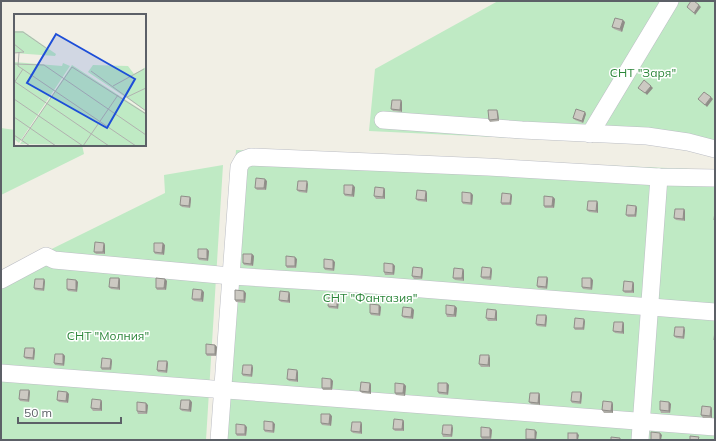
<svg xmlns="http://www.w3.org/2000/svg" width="716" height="441" font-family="Mulish,sans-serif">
<rect width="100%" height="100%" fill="#f1efe5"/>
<g fill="#bfeac4">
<polygon points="498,1 715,1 715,154 683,146 369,131 375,69"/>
<polygon points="1,128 15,130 15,145 82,145 84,154 1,195"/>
<polygon points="236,150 715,170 715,440 218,440"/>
<polygon points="223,165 206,440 1,440 1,274 165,193 164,175"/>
</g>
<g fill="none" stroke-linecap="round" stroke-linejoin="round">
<g stroke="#bcbec5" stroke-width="18">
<g id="minor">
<polyline points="383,120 522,130 647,136 688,142 715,149"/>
<polyline points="590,134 670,1"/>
<polyline points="1,280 46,256 54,260 231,276 359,284 715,312"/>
<polyline points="1,373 715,427"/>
<polyline points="219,440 239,167 243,160 251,157 488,167 659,177 715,178"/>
<polyline points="640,440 659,177"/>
</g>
</g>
<use href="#minor" stroke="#fff" stroke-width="17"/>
</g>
<g fill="#afada7">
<polygon points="625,22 622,32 614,29 612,27"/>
<polygon points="402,102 402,112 393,111 391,109"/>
<polygon points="498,112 499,121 490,122 489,120"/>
<polygon points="586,114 583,123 575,120 573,118"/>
<polygon points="267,181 266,190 257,190 255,188"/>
<polygon points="308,184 307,193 299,192 297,190"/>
<polygon points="355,187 354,197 345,196 344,194"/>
<polygon points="384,188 385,190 385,199 376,199 374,196"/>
<polygon points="427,193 427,202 418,201 416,199"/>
<polygon points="471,193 473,195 472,205 463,204 462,202"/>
<polygon points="511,194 512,196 511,205 502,205 501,203"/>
<polygon points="190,197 191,199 190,208 182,207 180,205"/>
<polygon points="553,197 555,199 554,208 545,208 544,206"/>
<polygon points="598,203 598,213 589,212 587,210"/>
<polygon points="636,206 637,208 636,217 628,217 626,215"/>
<polygon points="684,209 685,211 685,221 676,220 674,218"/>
<polygon points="105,245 105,254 96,254 94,252"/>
<polygon points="165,245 164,255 155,254 154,252"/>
<polygon points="207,249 209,251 208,261 199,260 198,258"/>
<polygon points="252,254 254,256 253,266 244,265 243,263"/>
<polygon points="297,259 296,268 287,268 286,266"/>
<polygon points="335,262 334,271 325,270 324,268"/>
<polygon points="393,264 395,266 394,275 385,275 384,272"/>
<polygon points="422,268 423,270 422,279 414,279 412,276"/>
<polygon points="463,269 464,271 464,281 455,280 453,278"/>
<polygon points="492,270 491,280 483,279 481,277"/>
<polygon points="547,277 548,279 547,289 538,288 537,286"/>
<polygon points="119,278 120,280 120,290 111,289 109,287"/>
<polygon points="165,279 167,281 166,290 157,290 156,288"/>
<polygon points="76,280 78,282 77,292 68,291 67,289"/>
<polygon points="593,280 592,290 583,289 582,287"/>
<polygon points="45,281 44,291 35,290 34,288"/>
<polygon points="633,282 634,284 634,293 625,293 623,291"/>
<polygon points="204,292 203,302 194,301 192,299"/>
<polygon points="246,293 245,303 236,302 235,300"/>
<polygon points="290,294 290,303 281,302 279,300"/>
<polygon points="339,299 338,309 329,308 328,306"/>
<polygon points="379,305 381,307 380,316 371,315 370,313"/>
<polygon points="455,306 457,308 456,317 447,317 446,314"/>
<polygon points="412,308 414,310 413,319 404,318 402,316"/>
<polygon points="496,310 497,312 497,321 488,321 486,318"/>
<polygon points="547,317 546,327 537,326 536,324"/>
<polygon points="585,321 584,330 575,330 574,328"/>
<polygon points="623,322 624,324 624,334 615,333 613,331"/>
<polygon points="685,330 684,339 676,338 674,336"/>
<polygon points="215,345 217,347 216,356 207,356 206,354"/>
<polygon points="35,350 34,360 26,359 24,357"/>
<polygon points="63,354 65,356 64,366 55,365 54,363"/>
<polygon points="490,358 490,367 481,367 479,364"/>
<polygon points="111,359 112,361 111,370 102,370 101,368"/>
<polygon points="168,363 167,373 158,372 157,370"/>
<polygon points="252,365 253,368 252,377 243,376 242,374"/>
<polygon points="298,372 298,382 289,381 287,379"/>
<polygon points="331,379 333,381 332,390 323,390 322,388"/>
<polygon points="370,383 371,385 371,394 362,393 360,391"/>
<polygon points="447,383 449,385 448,395 439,394 438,392"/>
<polygon points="404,384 406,386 405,396 396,395 395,393"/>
<polygon points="29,390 30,392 29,402 20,401 19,399"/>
<polygon points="67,392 69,394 68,403 59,402 57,400"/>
<polygon points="539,393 540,395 540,405 531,404 529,402"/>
<polygon points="582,394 581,404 572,403 571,401"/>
<polygon points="101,400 102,402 102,411 93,411 91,408"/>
<polygon points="192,402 191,412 182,411 180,409"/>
<polygon points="669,402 671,404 670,413 661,413 660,410"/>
<polygon points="613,404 613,413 604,413 602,410"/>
<polygon points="148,405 147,414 138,414 137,411"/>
<polygon points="711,407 712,409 712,418 703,418 701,415"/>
<polygon points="332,416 331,426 322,425 321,423"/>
<polygon points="403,420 404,422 404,431 395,431 393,429"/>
<polygon points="275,424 274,433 265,432 264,430"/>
<polygon points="362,424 362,434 353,433 351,431"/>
<polygon points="247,427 246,436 237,436 236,434"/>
<polygon points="453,428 452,437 443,437 442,434"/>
<polygon points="490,428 492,430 491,439 482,439 481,437"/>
</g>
<g fill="#8f8d88">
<polygon points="699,5 701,7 695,15 694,13"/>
<polygon points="623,20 625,22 622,32 620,29"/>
<polygon points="651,86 653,88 647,95 645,93"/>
<polygon points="711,97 713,99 707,107 705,105"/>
<polygon points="401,100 402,102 402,112 400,110"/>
<polygon points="497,110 498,112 499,121 498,119"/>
<polygon points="585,112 586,114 583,123 582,121"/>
<polygon points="265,179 267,181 266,190 264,188"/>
<polygon points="307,181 308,184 307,193 306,191"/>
<polygon points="353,185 355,187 354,197 352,195"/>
<polygon points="384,188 385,190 385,199 383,197"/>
<polygon points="426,191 427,193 427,202 425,200"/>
<polygon points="471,193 473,195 472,205 471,203"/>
<polygon points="511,194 512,196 511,205 510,203"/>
<polygon points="190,197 191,199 190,208 189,206"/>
<polygon points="553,197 555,199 554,208 552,206"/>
<polygon points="597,201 598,203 598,213 596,211"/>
<polygon points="636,206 637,208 636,217 635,215"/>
<polygon points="684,209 685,211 685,221 683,219"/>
<polygon points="104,243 105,245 105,254 103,252"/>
<polygon points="163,243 165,245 164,255 162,253"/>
<polygon points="207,249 209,251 208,261 207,259"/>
<polygon points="252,254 254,256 253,266 251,264"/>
<polygon points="295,257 297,259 296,268 295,266"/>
<polygon points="333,260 335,262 334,271 333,269"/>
<polygon points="393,264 395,266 394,275 393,273"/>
<polygon points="422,268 423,270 422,279 421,277"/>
<polygon points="491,268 492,270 491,280 490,277"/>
<polygon points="463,269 464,271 464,281 462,278"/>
<polygon points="547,277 548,279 547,289 546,287"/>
<polygon points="119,278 120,280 120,290 118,288"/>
<polygon points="591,278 593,280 592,290 591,288"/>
<polygon points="44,279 45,281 44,291 43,289"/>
<polygon points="165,279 167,281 166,290 164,288"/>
<polygon points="76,280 78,282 77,292 76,290"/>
<polygon points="633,282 634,284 634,293 632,291"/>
<polygon points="202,290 204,292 203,302 201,299"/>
<polygon points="244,291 246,293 245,303 244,300"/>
<polygon points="289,292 290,294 290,303 288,301"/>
<polygon points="337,297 339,299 338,309 337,307"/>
<polygon points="379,305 381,307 380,316 379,314"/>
<polygon points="455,306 457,308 456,317 454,315"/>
<polygon points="412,308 414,310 413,319 411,317"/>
<polygon points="496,310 497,312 497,321 495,319"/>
<polygon points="546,315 547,317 546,327 545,325"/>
<polygon points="584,319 585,321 584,330 583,328"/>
<polygon points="623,322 624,324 624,334 622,332"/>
<polygon points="684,327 685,330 684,339 683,337"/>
<polygon points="215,345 217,347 216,356 215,354"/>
<polygon points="34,348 35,350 34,360 33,358"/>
<polygon points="63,354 65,356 64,366 63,364"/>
<polygon points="489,355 490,358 490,367 488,365"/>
<polygon points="111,359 112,361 111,370 110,368"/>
<polygon points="167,361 168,363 167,373 166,371"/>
<polygon points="252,365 253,368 252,377 251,375"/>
<polygon points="297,370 298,372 298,382 296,380"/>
<polygon points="331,379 333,381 332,390 331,388"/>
<polygon points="370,383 371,385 371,394 369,392"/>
<polygon points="447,383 449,385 448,395 447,393"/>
<polygon points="404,384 406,386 405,396 403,393"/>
<polygon points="29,390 30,392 29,402 28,400"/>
<polygon points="67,392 69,394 68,403 66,401"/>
<polygon points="581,392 582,394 581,404 580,402"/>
<polygon points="539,393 540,395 540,405 538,403"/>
<polygon points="101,400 102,402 102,411 100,409"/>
<polygon points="190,400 192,402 191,412 189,410"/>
<polygon points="612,402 613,404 613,413 611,411"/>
<polygon points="669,402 671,404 670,413 669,411"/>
<polygon points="146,403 148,405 147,414 146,412"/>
<polygon points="711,407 712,409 712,418 710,416"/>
<polygon points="330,414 332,416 331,426 329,424"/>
<polygon points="403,420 404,422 404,431 402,429"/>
<polygon points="273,422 275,424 274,433 273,431"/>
<polygon points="361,422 362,424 362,434 360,432"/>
<polygon points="245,425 247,427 246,436 245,434"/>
<polygon points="452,425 453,428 452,437 451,435"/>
<polygon points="490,428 492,430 491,439 490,437"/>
<polygon points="535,430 537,432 536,440 535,439"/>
<polygon points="577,433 579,435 578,440 577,440"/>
<polygon points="660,433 662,435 661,440 660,440"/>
</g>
<g fill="#ccc9c2" stroke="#8f8d88">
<polygon points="691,1 694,1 699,5 694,13 687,7"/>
<polygon points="615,18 623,20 620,29 612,27"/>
<polygon points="644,80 651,86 645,93 638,88"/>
<polygon points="704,92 711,97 705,105 698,99"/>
<polygon points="392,100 401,100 400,110 391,109"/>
<polygon points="576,109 585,112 582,121 573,118"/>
<polygon points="488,110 497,110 498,119 489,120"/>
<polygon points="256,178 265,179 264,188 255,188"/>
<polygon points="298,181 307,181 306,191 297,190"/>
<polygon points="344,185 353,185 352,195 344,194"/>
<polygon points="375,187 384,188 383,197 374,196"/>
<polygon points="417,190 426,191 425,200 416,199"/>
<polygon points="462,192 471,193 471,203 462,202"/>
<polygon points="502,193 511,194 510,203 501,203"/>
<polygon points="181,196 190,197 189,206 180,205"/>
<polygon points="544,196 553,197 552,206 544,206"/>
<polygon points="588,201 597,201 596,211 587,210"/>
<polygon points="627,205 636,206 635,215 626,215"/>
<polygon points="675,209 684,209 683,219 674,218"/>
<polygon points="715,211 715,220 714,220"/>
<polygon points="95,242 104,243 103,252 94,252"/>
<polygon points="154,243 163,243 162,253 154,252"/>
<polygon points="198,249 207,249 207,259 198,258"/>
<polygon points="243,254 252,254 251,264 243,263"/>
<polygon points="286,256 295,257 295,266 286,266"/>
<polygon points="324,259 333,260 333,269 324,268"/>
<polygon points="384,263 393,264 393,273 384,272"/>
<polygon points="413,267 422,268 421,277 412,276"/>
<polygon points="482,267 491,268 490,277 481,277"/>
<polygon points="454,268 463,269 462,278 453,278"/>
<polygon points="538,277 547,277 546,287 537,286"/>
<polygon points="110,278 119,278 118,288 109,287"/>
<polygon points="156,278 165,279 164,288 156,288"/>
<polygon points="582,278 591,278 591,288 582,287"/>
<polygon points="35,279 44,279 43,289 34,288"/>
<polygon points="67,279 76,280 76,290 67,289"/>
<polygon points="624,281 633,282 632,291 623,291"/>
<polygon points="193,289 202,290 201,299 192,299"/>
<polygon points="235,290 244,291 244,300 235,300"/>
<polygon points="280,291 289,292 288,301 279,300"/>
<polygon points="329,297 337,297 337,307 328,306"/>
<polygon points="370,304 379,305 379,314 370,313"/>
<polygon points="446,305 455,306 454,315 446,314"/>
<polygon points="403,307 412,308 411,317 402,316"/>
<polygon points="487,309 496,310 495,319 486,318"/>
<polygon points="537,315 546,315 545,325 536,324"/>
<polygon points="575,318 584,319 583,328 574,328"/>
<polygon points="614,322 623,322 622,332 613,331"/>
<polygon points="675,327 684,327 683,337 674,336"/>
<polygon points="715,331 715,340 714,340 715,330"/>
<polygon points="206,344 215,345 215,354 206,354"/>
<polygon points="25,348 34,348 33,358 24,357"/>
<polygon points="55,354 63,354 63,364 54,363"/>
<polygon points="480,355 489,355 488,365 479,364"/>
<polygon points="102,358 111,359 110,368 101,368"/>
<polygon points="158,361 167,361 166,371 157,370"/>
<polygon points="243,365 252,365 251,375 242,374"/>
<polygon points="288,369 297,370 296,380 287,379"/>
<polygon points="322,378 331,379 331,388 322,388"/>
<polygon points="361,382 370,383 369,392 360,391"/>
<polygon points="395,383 404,384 403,393 395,393"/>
<polygon points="438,383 447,383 447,393 438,392"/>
<polygon points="20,390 29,390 28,400 19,399"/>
<polygon points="58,391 67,392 66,401 57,400"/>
<polygon points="572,392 581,392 580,402 571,401"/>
<polygon points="530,393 539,393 538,403 529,402"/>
<polygon points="92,399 101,400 100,409 91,408"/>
<polygon points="181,400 190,400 189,410 180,409"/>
<polygon points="603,401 612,402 611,411 602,410"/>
<polygon points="660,401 669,402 669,411 660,410"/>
<polygon points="137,402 146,403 146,412 137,411"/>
<polygon points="702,406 711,407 710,416 701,415"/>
<polygon points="321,414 330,414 329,424 321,423"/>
<polygon points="394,419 403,420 402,429 393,429"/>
<polygon points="264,421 273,422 273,431 264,430"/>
<polygon points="352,422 361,422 360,432 351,431"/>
<polygon points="236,424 245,425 245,434 236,434"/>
<polygon points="443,425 452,425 451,435 442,434"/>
<polygon points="481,427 490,428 490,437 481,437"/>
<polygon points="526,429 535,430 535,439 526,439"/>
<polygon points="651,432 660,433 660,440 651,440"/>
<rect x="568" y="433" width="9" height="7"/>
<polygon points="690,436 699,437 698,440 690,440"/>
<polygon points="611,437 620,438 620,440 611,440"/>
</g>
<g text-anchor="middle" stroke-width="3" stroke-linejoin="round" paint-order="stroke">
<g font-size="12" fill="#2c863a" stroke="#fff">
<text x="643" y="77">СНТ "Заря"</text>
<text x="370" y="302">СНТ "Фантазия"</text>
<text x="108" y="340">СНТ "Молния"</text>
</g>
</g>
<g transform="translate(14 14)">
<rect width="132" height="132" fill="#f1efe5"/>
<path d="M0,17h9l33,23 -1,2 -41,-3zM0,48l48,4 1,-3 7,3 -51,77 -5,-4zM58,51l74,48v33l-126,-2zM79,51l35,1 6,8 12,-7v44l-58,-39z" fill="#bfeac4"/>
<path fill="none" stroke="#b1b2af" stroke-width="1" d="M0,18h9l23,16M0,30l10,8 -10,1M5,39l-1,13 118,80M0,50l30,1 102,70M77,57l55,40M0,67l95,65M0,69l9,-14M99,72l31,-17M113,83l19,-9M0,85l69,47M0,103l42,29M0,121l16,11M8,126l50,-73 74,47M69,132l35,-51"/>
<path fill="#1d4ed8" fill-opacity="0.15" stroke="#1d4ed8" stroke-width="2" d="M42,20l79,45 -28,49 -80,-45z"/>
<rect width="132" height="132" fill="none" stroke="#5c6067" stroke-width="2"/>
</g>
<rect width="716" height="441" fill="none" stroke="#5c6067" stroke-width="4"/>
<path d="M18 417v6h103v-6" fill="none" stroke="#5c6067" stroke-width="2"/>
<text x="24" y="417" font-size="12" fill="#5c6067" stroke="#ffffff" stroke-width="3" paint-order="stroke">50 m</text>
</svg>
